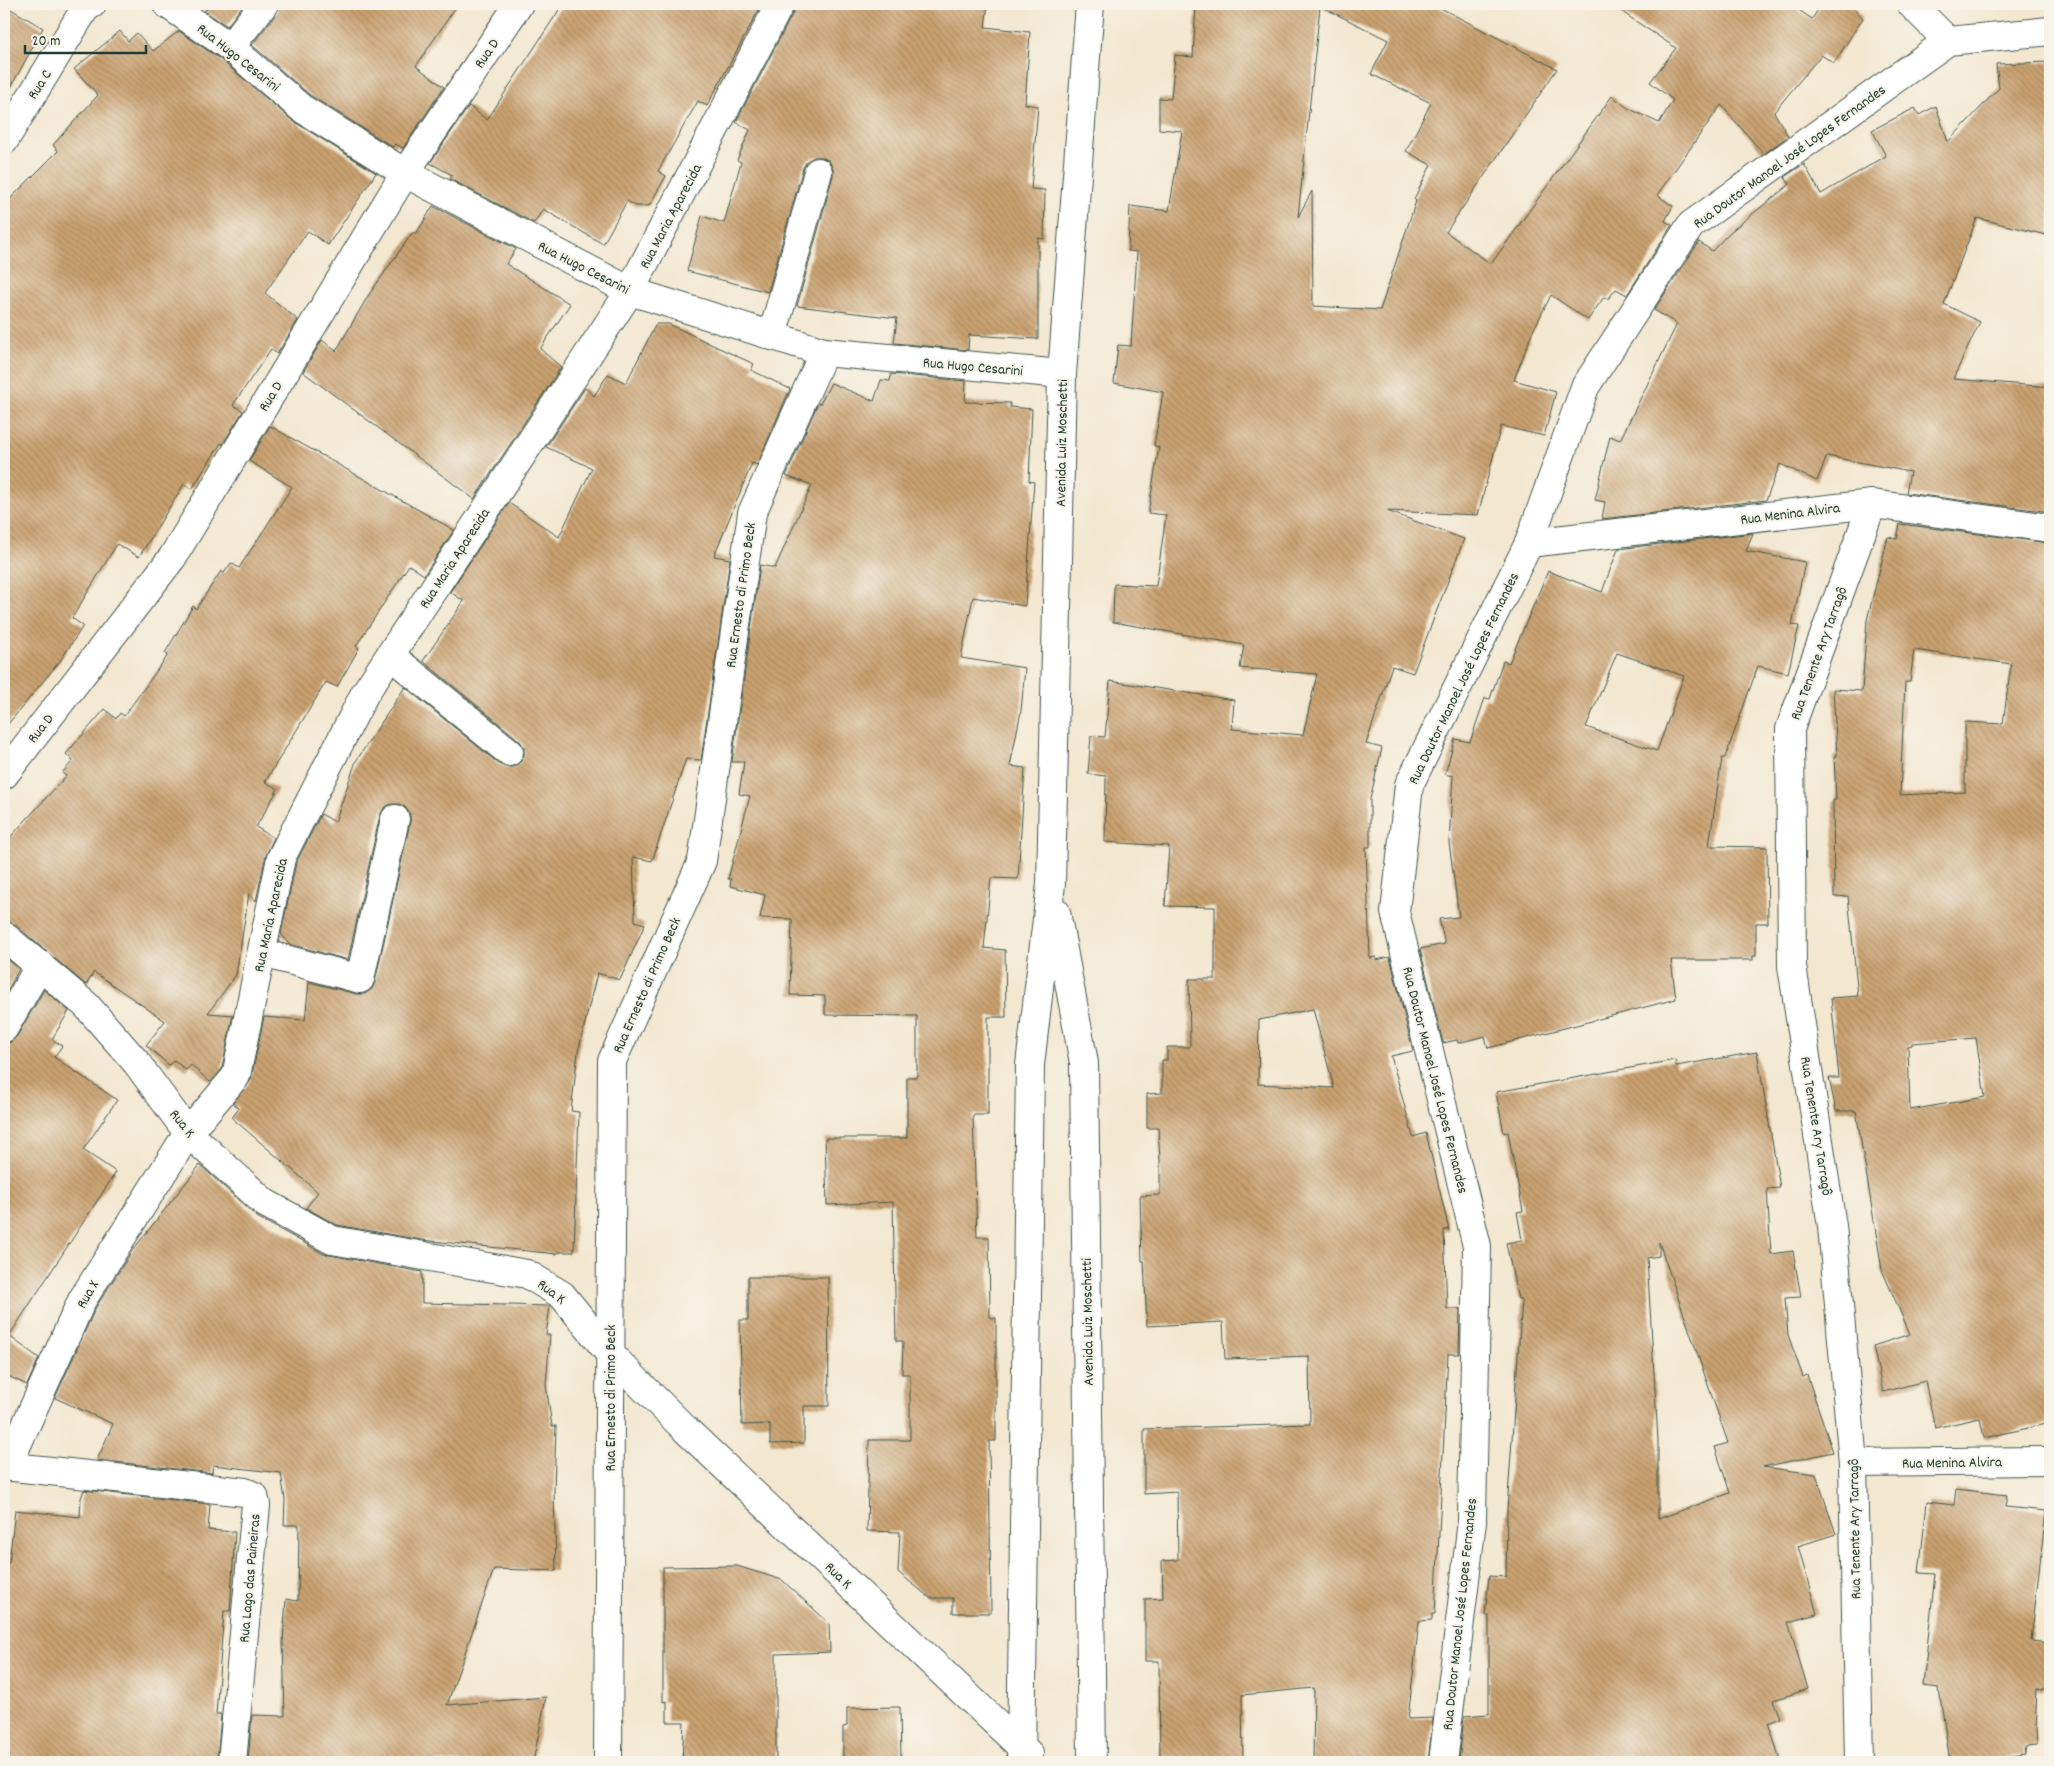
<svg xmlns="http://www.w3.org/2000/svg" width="2054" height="1766" font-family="Dekko,sans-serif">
<defs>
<pattern id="building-back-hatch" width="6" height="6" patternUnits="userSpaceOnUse" patternTransform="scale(1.25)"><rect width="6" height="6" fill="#caa170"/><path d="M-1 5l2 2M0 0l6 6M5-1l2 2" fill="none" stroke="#a3845d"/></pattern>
</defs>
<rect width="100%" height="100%" fill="#f7f3e8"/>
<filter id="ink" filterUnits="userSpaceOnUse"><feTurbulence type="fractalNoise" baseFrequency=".02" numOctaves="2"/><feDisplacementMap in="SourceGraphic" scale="10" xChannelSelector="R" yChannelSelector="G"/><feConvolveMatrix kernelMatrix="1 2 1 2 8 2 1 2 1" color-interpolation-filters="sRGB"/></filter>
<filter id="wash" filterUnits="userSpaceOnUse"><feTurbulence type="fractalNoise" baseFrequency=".0096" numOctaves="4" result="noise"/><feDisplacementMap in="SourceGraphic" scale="20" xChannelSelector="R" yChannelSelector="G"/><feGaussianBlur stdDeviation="1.12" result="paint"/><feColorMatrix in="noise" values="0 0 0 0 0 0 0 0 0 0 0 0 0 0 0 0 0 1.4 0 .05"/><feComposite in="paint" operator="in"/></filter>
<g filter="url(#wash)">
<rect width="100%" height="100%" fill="#f3e7d0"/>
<g id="blocks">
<g fill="url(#building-back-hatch)" fill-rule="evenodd">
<polygon points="213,4 244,4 227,26 204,11"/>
<polygon points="279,4 458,4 416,66 444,87 403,148 395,144 393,147 310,95 252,45 276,14"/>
<polygon points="563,4 762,4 707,106 698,101 658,171 666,176 649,206 636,206 627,201 603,244 543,209 534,223 450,179 452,175 430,163 469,106 487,120"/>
<polygon points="796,4 988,4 985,27 1030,32 1025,104 1038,106 1031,189 1045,190 1044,239 1038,238 1038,339 969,335 968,350 894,343 897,318 797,306 833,176 833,169 829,161 822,157 814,157 807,161 803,168 768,292 687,271 702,216 724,223 741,162 737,160 750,130 736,122 794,11"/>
<path d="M1196,4h237l124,65 -111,163 45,32 121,-168 16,12 31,15 14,-23 -23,-18 26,-34 -66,-44h180l22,15 10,-15h28l13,14 -29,45 -13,-8 -47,57 14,24 -24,18 -43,-49 -64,90 16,11 -8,15 7,4 -45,70 -11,-6 -8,10 -4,-2 -16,23 -37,-25 -19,38 -18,47 42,12 -12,44 -43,-10 -23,89 -91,-4 77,28 -51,134 -21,-7 -26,78 16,4 -12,51v48h-4l4,111 6,-1v3l14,-3 23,94 -22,5 22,81 13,-4 23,97h-5l3,79h13l-1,45h-11l-13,260h-3v6l-13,1 -11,98 25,-1 -5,44h-115l1,-74 -72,7 1,67h-83l-1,-101h-14v-62l18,-1 -1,-37 16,-1 -1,-68 -33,2v-65l166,-5 -1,-68 -84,3 -2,-37 -76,4 -3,-65h-2l-2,-65 20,-1v-35l-2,-32h-11v-34l15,-1v-33h5v-13h23l-1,-68h26v-72l-50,-1 4,-60 -64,-4 1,-66 -18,-2 3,-38 14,1 5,-56 124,19 -2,29 71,6 14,-61 -77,-6 4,-23 -131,-23 1,-38 42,2 10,-71 -18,-2 11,-66 -5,-1 9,-54 -49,-9 4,-38 13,1 6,-94 -9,-1 2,-45 39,5 13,-80 -23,-2v-31l12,1 4,-44 18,2zM1320,6l68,34 -17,34 60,29 -25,48 25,14 -17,34 2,2 -36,109 -67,-4 -1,-115 -14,26zM1313,1009l21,79 -76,-4 1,-64z"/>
<polygon points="4,5 43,28 4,100"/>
<polygon points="120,31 128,41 137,33 153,51 179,31 220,59 293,121 376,173 328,245 308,231 265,293 298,320 277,354 271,349 233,405 243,411 222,445 221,443 192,489 184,484 139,557 117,544 72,618 83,626 60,661 4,729 4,205 58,151 53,145 98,95 74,69"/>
<polygon points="2050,62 2050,236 1977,218 1944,304 1980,322 1953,379 2050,387 2050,512 1906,493 1910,472 1827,456 1817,481 1780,464 1766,500 1602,519 1605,502 1595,500 1610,436 1620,440 1677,324 1654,310 1699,242 1712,251 1730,232 1790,184 1784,177 1804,164 1821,194 1886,156 1872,130 1915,108 1919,115 1936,106 1948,142 1999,88 1996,64"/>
<polygon points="433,206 516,249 506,264 570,304 540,349 561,367 474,499 303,372 322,340 336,351 368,296 413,232 416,234"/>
<polygon points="656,324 669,324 719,348 754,364 751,370 790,389 757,465 752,463 714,556 730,559 701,760 686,759 652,861 633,857 635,921 645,924 620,980 597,973 578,1052 571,1111 579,1112 574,1252 558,1252 557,1254 422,1240 337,1225 306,1208 318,1192 232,1118 239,1108 233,1103 251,1080 264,1017 305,1020 309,982 356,994 365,994 372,989 375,982 410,822 410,814 405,807 399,804 391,804 384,808 380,815 348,960 290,944 281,934 296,863 321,814 335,822 356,761 405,687 499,764 506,767 514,767 521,761 524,755 524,747 519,740 423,661 464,601 450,592 509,503 559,537 592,468 546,447 585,388 594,396 608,374 626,383"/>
<polygon points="891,374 966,381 965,402 1010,403 1010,407 1032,409 1029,481 1034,482 1025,606 973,597 961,658 1025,668 1021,711 1010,766 1025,768 1018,879 991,878 984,948 1005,950 1006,1017 988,1017 988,1115 973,1115 977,1237 989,1237 990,1318 996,1318 996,1441 989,1441 991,1613 953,1613 953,1598 930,1598 898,1572 900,1532 867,1531 869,1440 910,1440 910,1374 902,1374 903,1341 896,1341 893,1202 827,1205 825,1138 907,1138 907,1077 917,1077 917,1016 825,1015 825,996 790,995 792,919 760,918 765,895 730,886 731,879 728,879 750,796 739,794 744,762 732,762 760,565 775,568 812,485 786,476 818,403 820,404 831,383 874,401 881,380 890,381"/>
<polygon points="270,426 454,530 424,575 409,565 356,646 359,648 337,687 326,682 265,782 278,789 256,827 274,838 266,855 256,901 249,893 236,975 208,1013 233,1015 222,1069 210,1082 191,1065 186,1070 174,1060 169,1065 146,1045 165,1021 94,972 86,985 14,924 4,921 4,844 66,776 62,773 73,761 66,754 105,709 116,719 120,713 124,716 168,655 165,653 193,606 196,609 221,571 224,573 231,563 239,568 292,487 249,461"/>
<path d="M1900,524l150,19v880l-66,15 -4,-20 -45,10 -10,-47 -42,11 -10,-46 37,-12 -28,-64 -26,-159h-20l-7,-33h10l-8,-80 27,-2 -10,-100 -14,1 -1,-97h3l-2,-44h3l-4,-67 29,2 5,-71 21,-83 9,2zM1914,650l97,14 -8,60 -38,-2v70l-65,3 5,-113h5zM1976,1038l9,59 -75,13 -2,-64 4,-1v-2z"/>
<path d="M1753,533l-7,18 59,11 -13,63 7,1 -11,47 -30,-7 -33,92h-3l-13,88 58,1 1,76h-12v33h-3v4h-82l5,39 -188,49 -3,-12 -27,7 -1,-3 -14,3 -23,-94 25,-5 -6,-25 20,-2 -10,-75 4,-66 -8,-2 10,-35 15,3 15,-44 5,1 13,-38 6,2 39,-92 54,21 16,-43zM1617,653l67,23 -27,75 -71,-24z"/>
<polygon points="4,956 19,969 4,997"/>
<polygon points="44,990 69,1011 52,1039 62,1046 54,1057 117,1100 83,1150 116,1172 9,1336 39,1358 27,1385 4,1374 4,1044 11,1042 17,1036"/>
<path d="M1757,1052l23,136 -13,1 4,65 22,-3 8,46 -16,1 3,37 15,42 4,-2 26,77 -70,15 53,7 20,60 -38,12 19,68 -29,8 20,67 -34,11 7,18 -13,5 13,39h-192l-2,-4 -54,4h-74l5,-46 25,-2v-99h-4l4,-39 17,1 1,-67 15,-211h-4l-12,-56 16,-3 -5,-28 6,-1 -15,-79 -4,1 -8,-41 179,-32 1,6zM1659,1242l69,201 -13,4 15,46 -72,26v-79l-11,-182 12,-2z"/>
<polygon points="200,1165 257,1217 324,1254 422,1272 422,1303 550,1306 546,1335 550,1335 546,1385 552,1426 556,1426 554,1492 556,1571 494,1569 447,1705 546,1697 533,1762 248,1762 252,1715 285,1716 283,1642 286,1599 298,1601 299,1525 284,1525 285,1500 281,1473 213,1465 212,1473 97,1460 113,1424 55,1398 96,1307 132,1251"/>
<polygon points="748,1277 828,1277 829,1406 804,1406 804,1443 770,1444 770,1424 742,1425 740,1320 748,1320"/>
<polygon points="1956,1489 2007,1495 2005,1507 2046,1511 2031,1641 2050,1643 2050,1692 2037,1690 2035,1730 2036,1746 2024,1747 2025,1755 1976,1762 1950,1762 1939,1688 1923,1686 1935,1574 1919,1573 1927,1502 1954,1505"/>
<polygon points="84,1490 210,1504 208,1530 235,1532 230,1611 224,1611 216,1714 221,1714 217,1762 4,1762 4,1563 9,1563 15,1510 80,1517 81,1498"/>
<polygon points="737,1566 782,1580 829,1623 830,1652 776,1654 776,1762 682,1762 684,1722 667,1722 667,1701 663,1702 663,1567"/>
<polygon points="900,1707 901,1762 843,1762 843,1727 847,1726 847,1708"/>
</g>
</g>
</g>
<g filter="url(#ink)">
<use href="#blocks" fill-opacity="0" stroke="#3f564b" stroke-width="1"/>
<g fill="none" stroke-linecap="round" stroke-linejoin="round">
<g stroke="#3f564b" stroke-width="30">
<g id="minor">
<polyline points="167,4 230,47 301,108 405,173 630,291 824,352 1062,374"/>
<polyline points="1911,4 1948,41"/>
<polyline points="230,47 264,4"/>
<polyline points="4,141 86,7 92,4"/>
<polyline points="772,336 818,172"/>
<polyline points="1529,543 1872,504 2050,528"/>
<polyline points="390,655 509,752"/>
<polyline points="4,775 172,558 405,173 519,4"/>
<polyline points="1056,912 1084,1063 1092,1762"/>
<polyline points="4,936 86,1005 136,1062 188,1133 265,1203 332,1240 527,1274 562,1295 610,1354 685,1429 1029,1754"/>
<polyline points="262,953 360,979 395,819"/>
<polyline points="4,1028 40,965"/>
<polyline points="1853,1463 2050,1461"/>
<polyline points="4,1466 245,1492 254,1496 256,1505 232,1762"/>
<polyline points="7,1467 82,1300 188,1133 236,1076 281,858 365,693 630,291 780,4"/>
<polyline points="608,1762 612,1061 702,861 752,513 824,352"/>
<polyline points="1021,1762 1030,1065 1051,884 1062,374 1090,4"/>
<polyline points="1443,1762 1472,1521 1477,1246 1395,912 1409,785 1529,543 1585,387 1691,225 1948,41 2050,31"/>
<polyline points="1859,1762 1853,1463 1832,1226 1792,966 1790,729 1872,504"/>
</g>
</g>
<use href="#minor" stroke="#fff" stroke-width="28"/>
</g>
</g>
<g text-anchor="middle" stroke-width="4" stroke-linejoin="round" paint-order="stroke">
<g font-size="15" fill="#1f3d34" stroke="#f7f3e8">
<text transform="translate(486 53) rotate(-56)" y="5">Rua D</text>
<text transform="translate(239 57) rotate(38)" y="5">Rua Hugo Cesarini</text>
<text transform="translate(39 84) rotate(-58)" y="5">Rua C</text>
<text transform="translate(1789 156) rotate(-36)" y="5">Rua Doutor Manoel José Lopes Fernandes</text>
<text transform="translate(670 216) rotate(-62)" y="5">Rua Maria Aparecida</text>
<text transform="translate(584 267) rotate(27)" y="5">Rua Hugo Cesarini</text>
<text transform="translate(973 366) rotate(5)" y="5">Rua Hugo Cesarini</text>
<text transform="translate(270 396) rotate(-59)" y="5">Rua D</text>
<text transform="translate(1061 443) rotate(-89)" y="5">Avenida Luiz Moschetti</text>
<text transform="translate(1790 513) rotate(-7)" y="5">Rua Menina Alvira</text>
<text transform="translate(454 558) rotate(-57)" y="5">Rua Maria Aparecida</text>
<text transform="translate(740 595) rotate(-82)" y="5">Rua Ernesto di Primo Beck</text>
<text transform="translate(1818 653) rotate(-70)" y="5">Rua Tenente Ary Tarragô</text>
<text transform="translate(1463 678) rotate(-64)" y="5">Rua Doutor Manoel José Lopes Fernandes</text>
<text transform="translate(40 728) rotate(-52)" y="5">Rua D</text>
<text transform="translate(270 915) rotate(-78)" y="5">Rua Maria Aparecida</text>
<text transform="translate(646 985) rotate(-66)" y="5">Rua Ernesto di Primo Beck</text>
<text transform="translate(1436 1080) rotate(76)" y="5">Rua Doutor Manoel José Lopes Fernandes</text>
<text transform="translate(183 1123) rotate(51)" y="5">Rua K</text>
<text transform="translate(1817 1126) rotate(81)" y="5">Rua Tenente Ary Tarragô</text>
<text transform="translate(552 1291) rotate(36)" y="5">Rua K</text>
<text transform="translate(87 1294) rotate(-60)" y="5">Rua X</text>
<text transform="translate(1087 1322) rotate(-91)" y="5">Avenida Luiz Moschetti</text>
<text transform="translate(610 1398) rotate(-90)" y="5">Rua Ernesto di Primo Beck</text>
<text transform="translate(1952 1462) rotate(-1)" y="5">Rua Menina Alvira</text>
<text transform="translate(1854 1529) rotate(-91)" y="5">Rua Tenente Ary Tarragô</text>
<text transform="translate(839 1575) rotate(44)" y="5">Rua K</text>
<text transform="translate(249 1578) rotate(-85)" y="5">Rua Lago das Paineiras</text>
<text transform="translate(1459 1614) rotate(-84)" y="5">Rua Doutor Manoel José Lopes Fernandes</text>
</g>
</g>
<rect width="2054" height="1766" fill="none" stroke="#f7f3e8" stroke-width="20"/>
<path d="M25 45v8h121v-8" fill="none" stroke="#1f3d34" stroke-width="2.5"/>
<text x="32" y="45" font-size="15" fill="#1f3d34" stroke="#f7f3e8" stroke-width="4" paint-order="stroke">20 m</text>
</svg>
